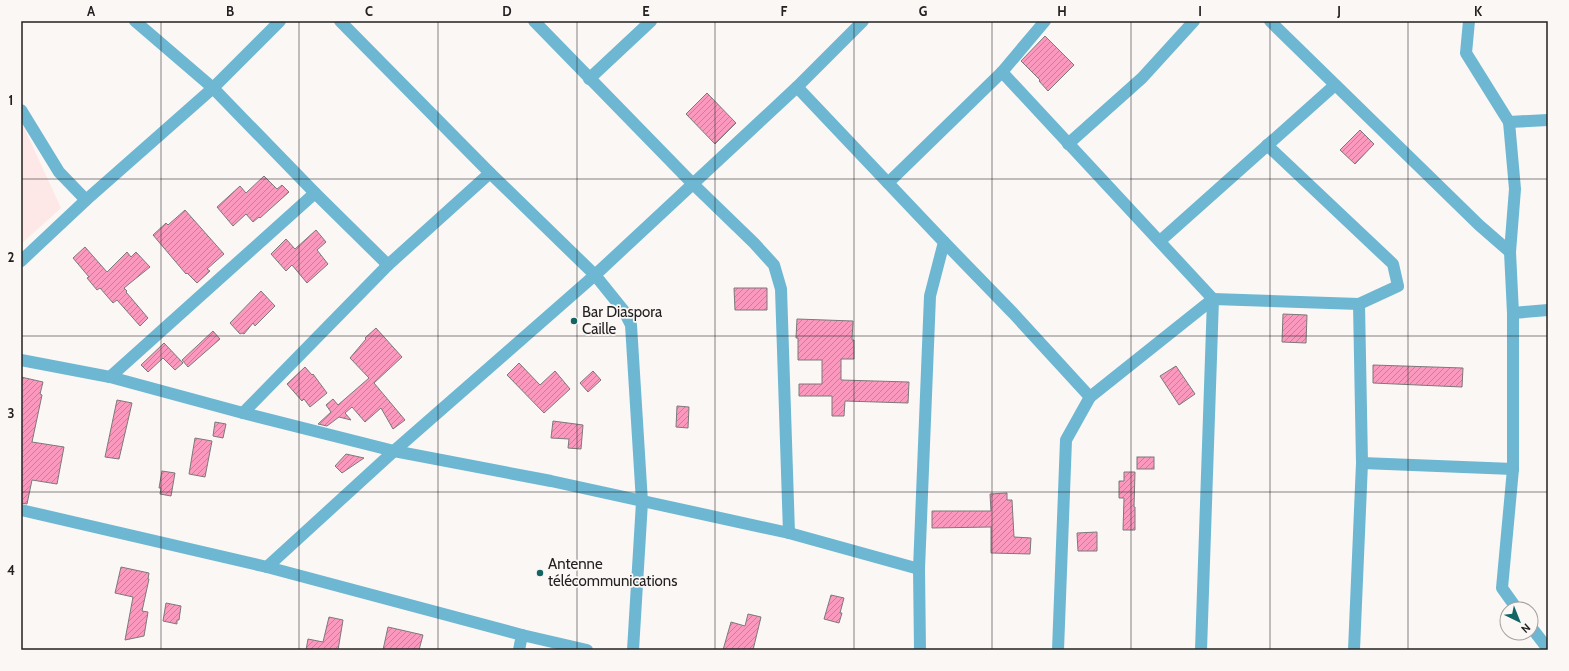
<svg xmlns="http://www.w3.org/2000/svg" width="1569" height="671" font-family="Cabin,sans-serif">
<defs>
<pattern id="building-hatch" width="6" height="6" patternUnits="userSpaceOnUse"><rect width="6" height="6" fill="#fa99bd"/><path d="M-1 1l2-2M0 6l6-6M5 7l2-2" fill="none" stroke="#ca7c99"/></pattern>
</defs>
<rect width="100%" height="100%" fill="#fbf7f5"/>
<polygon fill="#fee8e7" points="21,121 61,208 21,244"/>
<g fill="url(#building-hatch)" stroke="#7d797a">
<polygon points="1045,36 1074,65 1048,91 1039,81 1040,80 1021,61"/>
<polygon points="707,93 736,123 715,144 686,114"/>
<polygon points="1360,130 1374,144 1355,164 1340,150"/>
<polygon points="264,176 277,189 282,185 289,192 260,218 259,217 253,222 246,214 233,226 217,207 240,186 246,193"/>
<polygon points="185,210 224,254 207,269 210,271 197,283 187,273 186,274 153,235 166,223 168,225"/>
<polygon points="316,230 326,242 317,250 328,264 307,283 292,265 286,271 271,254 286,239 295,249"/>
<polygon points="85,247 107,272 127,252 131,257 136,252 150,267 124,288 127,291 126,292 148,318 140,326 117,300 113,303 100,288 97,290 87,278 89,277 73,258"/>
<polygon points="734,288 767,288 767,310 735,310"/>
<polygon points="261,291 275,306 255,326 253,323 244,334 242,333 240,334 230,323"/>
<polygon points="1283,314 1307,315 1306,343 1282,342"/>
<polygon points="797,319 853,321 852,340 854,340 854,359 841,359 841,380 909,382 908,403 845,401 844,416 832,416 832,396 799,396 799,384 822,384 822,360 798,360 798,338 796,338"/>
<polygon points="376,328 402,357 374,383 405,420 393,429 381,408 365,422 352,407 345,413 351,420 339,417 327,426 318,424 331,412 326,405 333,399 338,405 369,378 350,358 366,339 365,338"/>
<polygon points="213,331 220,339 188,367 182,360"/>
<polygon points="164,343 183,363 175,370 163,358 148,372 141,365"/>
<polygon points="519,363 540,385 555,371 570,389 544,413 507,375"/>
<polygon points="1373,365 1463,368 1462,387 1373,383"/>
<polygon points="1176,366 1195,394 1179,405 1160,376"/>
<polygon points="305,367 312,375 313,374 327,393 310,407 304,399 302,401 287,384"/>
<polygon points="593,371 601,380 588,392 580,383"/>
<polygon points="21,377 43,382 40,394 42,395 32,442 64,447 57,484 32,480 27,504 21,503"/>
<polygon points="117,400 132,403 119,459 105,457"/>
<polygon points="677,406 689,407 688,428 676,427"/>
<polygon points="553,421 583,425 581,449 568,448 569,439 551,438"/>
<polygon points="215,422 226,424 223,438 213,436"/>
<polygon points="195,438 212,441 205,477 189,474"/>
<polygon points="346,454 364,458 342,473 335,466"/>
<rect x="1137" y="457" width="17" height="12"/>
<polygon points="162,471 175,473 171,496 160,494 161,488 159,488"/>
<polygon points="1124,472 1135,472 1134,507 1135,507 1135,530 1123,530 1124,498 1119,498 1119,481 1124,481"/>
<polygon points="1007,493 1007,500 1012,500 1014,537 1031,538 1030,554 991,553 991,527 932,528 932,511 991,511 990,494"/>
<polygon points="1097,532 1097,551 1078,551 1077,533"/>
<polygon points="121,567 149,573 148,579 149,579 142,611 148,612 144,636 125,640 133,597 115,593"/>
<polygon points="831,595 844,598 840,613 842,613 839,623 824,619"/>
<polygon points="166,603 181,606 179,620 177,620 177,624 163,621"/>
<polygon points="748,614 761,617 753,650 723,650 731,622 745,626"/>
<polygon points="329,617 343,620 338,650 306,650 308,639 323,642"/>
<polygon points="388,627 423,635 419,650 383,650"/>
</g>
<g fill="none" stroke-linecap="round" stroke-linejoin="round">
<g stroke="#6db7d2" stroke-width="12">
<polyline points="135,21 213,88 315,193 388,265"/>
<polyline points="340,21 490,173 595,275 624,311 631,325 642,502 633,650"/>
<polyline points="534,21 692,183 754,243 774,265 781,289 789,533"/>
<polyline points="1270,21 1479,225 1510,252"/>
<polyline points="1469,21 1466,53 1509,122 1515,189 1510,252 1513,313 1513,469 1502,588 1517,609"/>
<polyline points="1002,72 1213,299 1201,650"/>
<polyline points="589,79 651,21"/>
<polyline points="797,87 888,183"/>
<polyline points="21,110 59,172 86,200"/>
<polyline points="1509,122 1548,120"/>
<polyline points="1068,144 1142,78 1194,21"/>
<polyline points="1160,241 1335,85"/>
<polyline points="944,242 1013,313 1090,397"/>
<polyline points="21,261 86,200 213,88 280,21"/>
<polyline points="1513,313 1548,310"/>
<polyline points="21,360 110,377 243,413 394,451 551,481 789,533 919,569"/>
<polyline points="110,377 315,193"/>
<polyline points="243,413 388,265 490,173"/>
<polyline points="1362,463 1513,469"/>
<polyline points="21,510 267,567 522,635 587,650"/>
<polyline points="267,567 394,451 595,275 797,87 863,21"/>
<polyline points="1531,627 1548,649"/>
<polyline points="519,650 522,635"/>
<polyline points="920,650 919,569 930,296 944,242 888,183 1002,72 1045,21"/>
<polyline points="1058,650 1066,440 1090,397 1213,299 1359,304 1398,286 1393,264 1267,145"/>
<polyline points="1354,650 1362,463 1359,304"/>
</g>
</g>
<path fill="none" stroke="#232121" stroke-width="1" stroke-opacity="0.55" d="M161,21v629M299,21v629M438,21v629M577,21v629M715,21v629M854,21v629M992,21v629M1131,21v629M1270,21v629M1408,21v629M21,179h1527M21,336h1527M21,492h1527"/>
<g fill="#146464" stroke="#fbf7f5" stroke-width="1.5">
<circle cx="574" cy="321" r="4"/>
<circle cx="540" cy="573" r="4"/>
</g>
<g text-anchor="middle" stroke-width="3.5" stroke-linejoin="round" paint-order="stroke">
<g font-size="15" fill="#232121" stroke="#fbf7f5" text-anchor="start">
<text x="582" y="317">Bar Diaspora<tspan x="582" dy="17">Caille</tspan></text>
<text x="548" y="569">Antenne<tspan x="548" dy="17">télécommunications</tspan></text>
</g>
</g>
<rect width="1569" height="671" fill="none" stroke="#fbf7f5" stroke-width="44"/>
<g transform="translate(1519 621) rotate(137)"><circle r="19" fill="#fbf7f5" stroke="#a5a1a0"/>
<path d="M0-3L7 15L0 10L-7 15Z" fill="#146464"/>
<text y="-6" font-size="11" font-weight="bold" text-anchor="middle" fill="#232121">N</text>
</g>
<rect x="22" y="22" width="1525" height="627" fill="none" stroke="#232121" stroke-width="1.5"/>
<g font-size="13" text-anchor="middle" font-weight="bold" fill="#232121">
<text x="91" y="16">A</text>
<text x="230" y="16">B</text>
<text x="369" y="16">C</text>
<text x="507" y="16">D</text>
<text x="646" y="16">E</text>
<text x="784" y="16">F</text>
<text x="923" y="16">G</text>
<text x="1062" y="16">H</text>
<text x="1200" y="16">I</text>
<text x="1339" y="16">J</text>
<text x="1478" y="16">K</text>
<text x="11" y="105">1</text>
<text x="11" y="262">2</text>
<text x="11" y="418">3</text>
<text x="11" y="575">4</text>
</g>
</svg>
